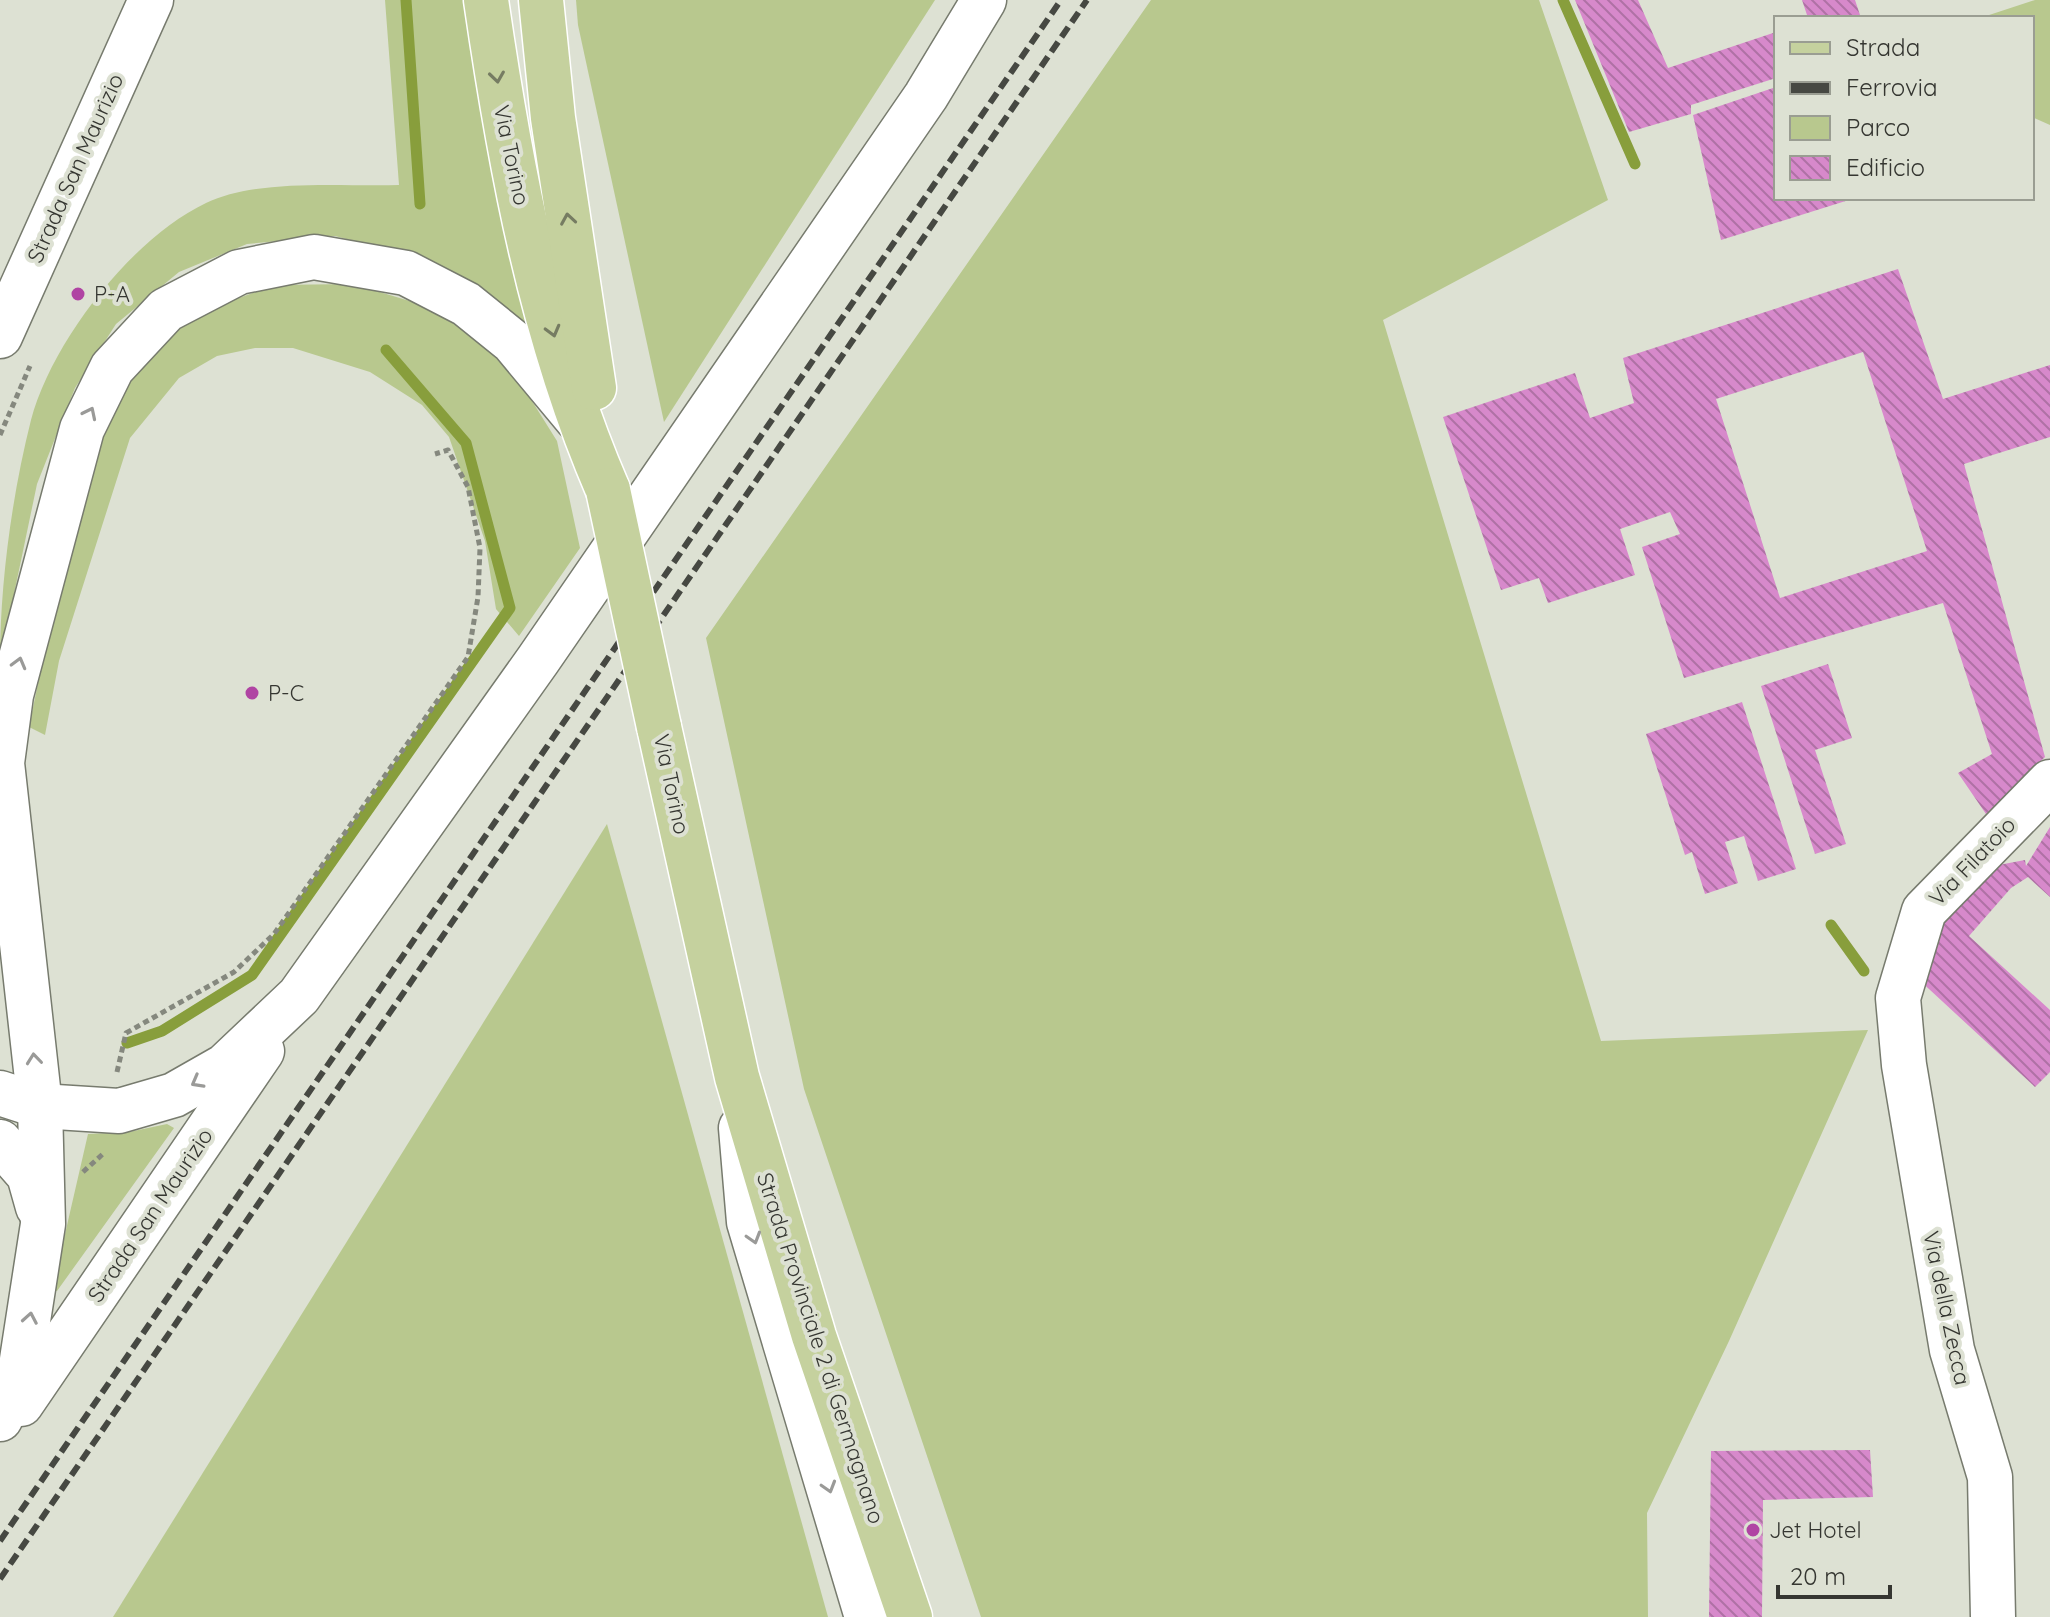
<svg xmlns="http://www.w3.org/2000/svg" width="2050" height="1617" font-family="Quicksand,sans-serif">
<defs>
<pattern id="building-back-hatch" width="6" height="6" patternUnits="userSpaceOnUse" patternTransform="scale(2)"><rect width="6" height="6" fill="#d789cb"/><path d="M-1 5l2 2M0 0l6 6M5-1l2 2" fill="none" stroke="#af71a5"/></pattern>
</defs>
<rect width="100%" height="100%" fill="#dde1d3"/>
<g fill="#b8c88e">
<path d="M385,0h82l59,326 -99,-66 -92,-24 -88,8 -68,28 -63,52 -41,64 -38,96 -37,177c0,-77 12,-166 31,-241 21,-79 101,-182 175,-217 53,-25 135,-16 193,-18z"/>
<polygon points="576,0 935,0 664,422 578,25"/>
<polygon points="1151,0 1539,0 1608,200 1383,320 1601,1041 1868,1030 1729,1341 1647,1513 1648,1617 981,1617 804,1089 706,638"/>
<polygon points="2035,0 2050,0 2050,125 2032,117 2032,18 1980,18"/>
<polygon points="353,284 433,308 505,358 557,441 580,548 519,636 496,609 485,541 449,437 422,405 370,372 293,348 255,348 217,356 179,378 130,438 59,661 45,735 29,727 79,485 113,398 168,335 217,306 274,285"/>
<polygon points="607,824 828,1617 113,1617"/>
<polygon points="167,1124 174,1128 57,1291 49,1289 55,1233 65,1234 88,1134 129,1132"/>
</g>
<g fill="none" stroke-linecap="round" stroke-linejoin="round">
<g stroke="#889e3c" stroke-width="11">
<polyline points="406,0 420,204"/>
<polyline points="1563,0 1635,164"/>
<polyline points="1831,925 1864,971"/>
<polyline points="127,1043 162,1031 252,975 510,608 466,443 386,350"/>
</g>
</g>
<g fill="url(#building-back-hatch)" fill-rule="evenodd">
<polygon points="1575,0 1638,0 1668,68 1776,32 1776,78 1691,105 1691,114 1629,132"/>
<polygon points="1802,0 1855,0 1861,18 1808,18"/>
<polygon points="1776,87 1776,198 1852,199 1721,240 1693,115"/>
<path d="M1898,269l45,130 107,-34v72l-86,27 81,293 -59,57 -28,-41 34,-19 -49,-151 -259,75 -42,-131 38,-13 -10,-22 -50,17 15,46 -87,28 -9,-25 -38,12 -58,-173 132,-44 15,45 44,-15 -11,-45zM1863,352l64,199 -147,47 -64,-199z"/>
<polygon points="1828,664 1852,738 1815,750 1846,844 1815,854 1761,686"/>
<polygon points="1742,702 1796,869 1758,881 1744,836 1725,842 1738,883 1705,894 1692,852 1685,855 1646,734"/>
<polygon points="2050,827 2050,897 2028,877 2011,888 1969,936 2050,1010 2050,1072 2035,1087 1916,977 1939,924 1988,867 2025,860 2026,866"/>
<polygon points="1870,1450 1873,1497 1763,1500 1762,1617 1709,1617 1711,1451"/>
</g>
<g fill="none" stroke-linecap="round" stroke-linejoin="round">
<g stroke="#777b6e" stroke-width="47">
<g id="street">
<polyline points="0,336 151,0"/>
<polyline points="0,1093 40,1106 119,1111 174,1095 225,1066 299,996 538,660 926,96 984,0"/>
<polyline points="0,1142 29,1175 38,1207"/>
<polyline points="21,1404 262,1051"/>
<polyline points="0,1419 19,1379 43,1224 40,1106 2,763 11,695 82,429 112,368 166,310 239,272 314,257 406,273 466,304 513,342 577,419"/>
<polyline points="1993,1617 1990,1477 1952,1350 1904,1065 1898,998 1924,911 2050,782"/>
</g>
</g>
<g stroke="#777b6e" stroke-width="47">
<polyline id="secondary" points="741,1128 749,1222 867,1617"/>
</g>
<g stroke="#fff" stroke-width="47">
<g id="primary">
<path d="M486,0c24,165 55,336 122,490"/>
<polyline points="541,0 553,118 594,388"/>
<polyline points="659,727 737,1077 814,1336 910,1617"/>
</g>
</g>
<g stroke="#85887e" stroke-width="5" stroke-dasharray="6 4" stroke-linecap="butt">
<polyline points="0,435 30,366"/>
<polyline points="117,1072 126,1033 234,972 274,934 468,657 478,597 480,548 468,487 448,450 435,454"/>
<polyline points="83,1172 105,1152"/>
</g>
<use href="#street" stroke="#fff" stroke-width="44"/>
<use href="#secondary" stroke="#fff" stroke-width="44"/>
<use href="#primary" stroke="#c5d19e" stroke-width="44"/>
<g stroke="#464842" stroke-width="6" stroke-dasharray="12 6" stroke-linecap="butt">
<polyline points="0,1541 1061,0"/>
<polyline points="0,1579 1087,0"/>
</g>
<g stroke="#fff" stroke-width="47" stroke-linecap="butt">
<polyline id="primary-bridge" points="608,490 659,727"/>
</g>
<use href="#primary-bridge" stroke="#c5d19e" stroke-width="44"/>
</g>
<defs><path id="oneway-chevron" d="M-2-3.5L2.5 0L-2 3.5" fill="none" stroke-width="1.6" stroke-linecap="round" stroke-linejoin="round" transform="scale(2)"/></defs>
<g stroke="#767c62">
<use href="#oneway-chevron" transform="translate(497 77) rotate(82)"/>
<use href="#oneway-chevron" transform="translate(568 219) rotate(-99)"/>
<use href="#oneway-chevron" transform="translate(553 331) rotate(75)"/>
</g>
<g stroke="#9a9a98">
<use href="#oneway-chevron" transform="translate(90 413) rotate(-64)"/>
<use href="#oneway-chevron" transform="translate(19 663) rotate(-75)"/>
<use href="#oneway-chevron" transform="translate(34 1059) rotate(-96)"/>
<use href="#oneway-chevron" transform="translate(197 1082) rotate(151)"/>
<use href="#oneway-chevron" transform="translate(754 1238) rotate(73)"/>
<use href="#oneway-chevron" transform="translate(30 1318) rotate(-80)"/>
<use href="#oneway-chevron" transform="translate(829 1487) rotate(73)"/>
</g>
<g fill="#b044a3" stroke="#dde1d3" stroke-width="3">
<circle cx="78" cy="294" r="8"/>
<circle cx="252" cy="693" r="8"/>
<circle cx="1753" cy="1530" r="8"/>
</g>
<g text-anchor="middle" stroke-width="8" stroke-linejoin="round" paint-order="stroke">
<g font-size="22" fill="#353631" stroke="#dde1d3">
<text transform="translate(512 155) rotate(78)" y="8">Via Torino</text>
<text transform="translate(75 168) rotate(-66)" y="8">Strada San Maurizio</text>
<text transform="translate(672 784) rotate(78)" y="8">Via Torino</text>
<text transform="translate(1972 861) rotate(-46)" y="8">Via Filatoio</text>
<text transform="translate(150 1215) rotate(-56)" y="8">Strada San Maurizio</text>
<text transform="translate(1947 1308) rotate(78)" y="8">Via della Zecca</text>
<text transform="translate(821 1348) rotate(72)" y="8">Strada Provinciale 2 di Germagnano</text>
</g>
<g font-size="22" fill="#353631" stroke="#dde1d3" text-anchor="start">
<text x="94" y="302">P-A</text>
<text x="268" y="701">P-C</text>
<text x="1769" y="1538">Jet Hotel</text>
</g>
</g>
<rect x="1774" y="16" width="260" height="184" fill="#dde1d3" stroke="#9a9d92" stroke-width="2"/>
<rect x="1790" y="42" width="40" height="12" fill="#c5d19e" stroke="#9a9d92" stroke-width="2"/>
<text x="1846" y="56" font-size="24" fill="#353631">Strada</text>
<rect x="1790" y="82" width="40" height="12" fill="#464842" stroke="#9a9d92" stroke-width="2"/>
<text x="1846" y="96" font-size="24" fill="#353631">Ferrovia</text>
<rect x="1790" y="116" width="40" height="24" fill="#b8c88e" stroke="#9a9d92" stroke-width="2"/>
<text x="1846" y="136" font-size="24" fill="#353631">Parco</text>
<rect x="1790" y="156" width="40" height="24" fill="url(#building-back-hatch)" stroke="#9a9d92" stroke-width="2"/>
<text x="1846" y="176" font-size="24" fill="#353631">Edificio</text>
<path d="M1778 1585v12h112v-12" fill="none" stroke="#353631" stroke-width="4"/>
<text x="1790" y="1585" font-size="24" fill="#353631" stroke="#dde1d3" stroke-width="6" paint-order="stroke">20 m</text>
</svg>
